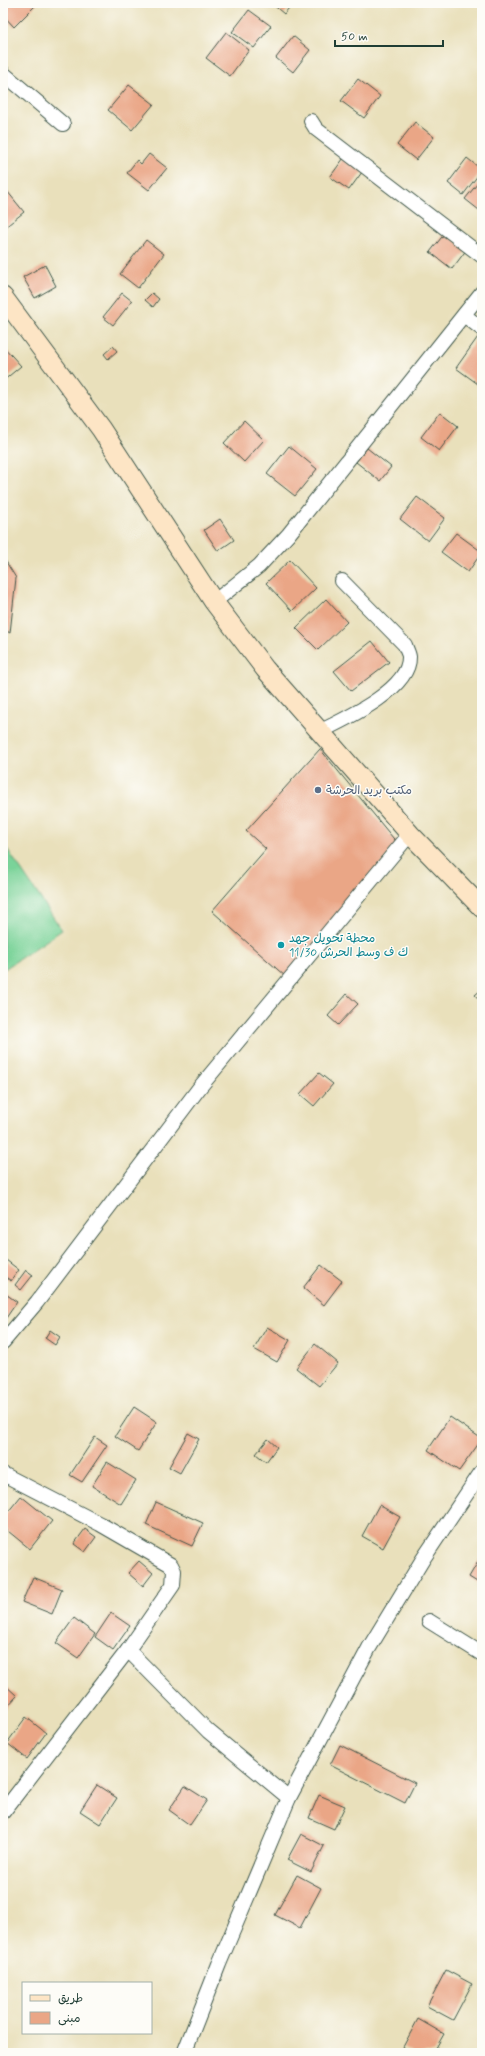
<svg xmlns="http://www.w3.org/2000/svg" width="485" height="2056" font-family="Mynerve,'Playpen Sans Arabic',sans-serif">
<rect width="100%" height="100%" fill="#fdfcf7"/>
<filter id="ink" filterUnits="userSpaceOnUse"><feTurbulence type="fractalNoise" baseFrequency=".025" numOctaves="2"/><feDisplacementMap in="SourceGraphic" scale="8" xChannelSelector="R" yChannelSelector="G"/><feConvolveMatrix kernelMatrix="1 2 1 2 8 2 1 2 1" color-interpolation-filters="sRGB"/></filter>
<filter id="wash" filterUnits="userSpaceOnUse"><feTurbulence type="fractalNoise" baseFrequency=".012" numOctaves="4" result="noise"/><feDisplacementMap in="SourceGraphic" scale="16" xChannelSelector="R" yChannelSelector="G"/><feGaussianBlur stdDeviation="0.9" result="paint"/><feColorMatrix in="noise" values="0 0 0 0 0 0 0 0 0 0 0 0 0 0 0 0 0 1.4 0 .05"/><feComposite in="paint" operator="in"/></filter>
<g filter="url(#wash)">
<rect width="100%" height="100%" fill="#e9e0bb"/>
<polygon fill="#7ad399" stroke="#4c8866" points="3,843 62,930 3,970"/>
<g id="blocks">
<g fill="#eaa686">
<polygon points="3,3 38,3 14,27 3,15"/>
<polygon points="271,3 293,3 284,14"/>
<polygon points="249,10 271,26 254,48 232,32"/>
<polygon points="226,32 249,50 230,76 206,58"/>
<polygon points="293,36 310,50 293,72 276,58"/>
<polygon points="358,79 380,96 364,118 341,101"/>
<polygon points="129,85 154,104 132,130 108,110"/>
<polygon points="415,122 434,137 416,160 397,145"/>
<polygon points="149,154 167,168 149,190 127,173 137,160 141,164"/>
<polygon points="346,155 365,168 349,190 330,177"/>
<polygon points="467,158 482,170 463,195 448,183"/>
<polygon points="482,178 482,207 479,210 465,199"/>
<polygon points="3,186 24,212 3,229"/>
<polygon points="445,233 467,249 452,269 430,252"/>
<polygon points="146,240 164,254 138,288 120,274"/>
<polygon points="45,265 56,286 35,298 23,277"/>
<polygon points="122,293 132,301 113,325 103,317"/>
<polygon points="152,293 159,299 153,307 145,300"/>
<polygon points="480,334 482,336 482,379 478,384 456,368"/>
<polygon points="3,346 21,366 3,381"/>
<polygon points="113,346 117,351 108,359 104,354"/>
<polygon points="440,412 458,426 439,451 421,437"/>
<polygon points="244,421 264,440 244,462 224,443"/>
<polygon points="289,446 317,469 295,496 267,474"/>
<polygon points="367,448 391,467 380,481 356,462"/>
<polygon points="417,497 445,518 428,541 400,519"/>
<polygon points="220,519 234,540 218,551 204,530"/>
<polygon points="456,533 482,552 468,572 441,552"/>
<polygon points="3,557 16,578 10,633 3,629"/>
<polygon points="290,560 316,588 292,611 266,583"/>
<polygon points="326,599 347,622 318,650 296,628"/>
<polygon points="372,641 389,662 351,691 334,671"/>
<polygon points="320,749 398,844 286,977 212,911 266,849 246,831"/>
<polygon points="482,989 482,1003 475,995"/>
<polygon points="347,994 358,1004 338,1025 328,1016"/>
<polygon points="319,1073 333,1084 314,1106 300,1094"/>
<polygon points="6,1260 19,1270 11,1281 3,1275 3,1264"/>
<polygon points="321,1265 342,1281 324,1305 303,1288"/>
<polygon points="26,1270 33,1275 21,1290 15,1285"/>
<polygon points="3,1292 17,1302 6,1318 3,1316"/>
<polygon points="267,1327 290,1340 277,1362 254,1349"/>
<polygon points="50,1330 60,1337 55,1345 45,1338"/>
<polygon points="315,1344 338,1363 319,1386 296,1368"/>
<polygon points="134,1407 157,1422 138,1451 115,1436"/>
<polygon points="450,1417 482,1439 459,1471 428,1450"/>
<polygon points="188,1433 199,1439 180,1473 169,1467"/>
<polygon points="95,1437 107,1445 82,1482 70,1475"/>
<polygon points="268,1439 277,1447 266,1462 256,1454"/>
<polygon points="107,1462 136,1480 121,1504 92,1486"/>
<polygon points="21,1496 52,1521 30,1549 3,1527 3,1518"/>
<polygon points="156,1502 203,1523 192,1546 146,1525"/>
<polygon points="379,1505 400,1517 383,1548 362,1536"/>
<polygon points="85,1529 96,1537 85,1552 74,1544"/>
<polygon points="482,1555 482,1585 469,1577"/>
<polygon points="139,1561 153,1573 143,1586 128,1573"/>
<polygon points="33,1577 62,1589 52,1614 22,1602"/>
<polygon points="111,1613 130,1626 113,1650 95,1637"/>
<polygon points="74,1618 95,1634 78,1658 56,1643"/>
<polygon points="3,1683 17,1696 3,1711"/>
<polygon points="26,1717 46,1733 27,1759 7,1743"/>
<polygon points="340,1745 415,1783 405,1803 330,1765"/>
<polygon points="97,1785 117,1798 100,1824 80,1811"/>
<polygon points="185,1786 207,1800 190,1825 169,1810"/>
<polygon points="319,1795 345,1806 334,1829 309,1818"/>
<polygon points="301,1834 324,1846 311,1872 287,1860"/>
<polygon points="297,1875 321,1888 300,1928 275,1915"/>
<polygon points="446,1970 472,1984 453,2020 427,2006"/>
<polygon points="418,2019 444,2034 433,2053 413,2053 403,2047"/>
</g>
</g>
</g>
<g filter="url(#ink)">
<use href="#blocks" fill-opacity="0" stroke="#3d5548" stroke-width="1"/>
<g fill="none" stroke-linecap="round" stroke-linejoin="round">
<g stroke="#3d5548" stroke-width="16">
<g id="street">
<polyline points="3,73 63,124"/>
<polyline points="311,121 316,129 482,256"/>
<polyline points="464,315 482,329"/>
<polyline points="214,602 259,566 288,535 482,292"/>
<path d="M319,732c24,-12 91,-42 90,-75 0,-3 -3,-8 -4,-12l-63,-64"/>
<polyline points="3,1342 37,1302 200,1087 410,834"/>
<polyline points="3,1474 100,1524 171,1565 174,1571 173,1585 128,1650"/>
<polyline points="429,1621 482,1654"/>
<polyline points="3,1812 128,1650 208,1731 289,1798"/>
<polyline points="184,2053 219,1964 289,1798 369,1648 423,1559 482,1471"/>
</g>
</g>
<g stroke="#3d5548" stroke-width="21">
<polyline id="secondary" points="3,297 101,429 214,602 265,669 410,834 482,908"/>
</g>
<use href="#street" stroke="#fff" stroke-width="14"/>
<use href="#secondary" stroke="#fde5c5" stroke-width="19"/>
</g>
</g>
<circle fill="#5c6f8a" stroke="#fdfcf7" stroke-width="1.5" cx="318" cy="790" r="4"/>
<circle fill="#0f9aa8" stroke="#fdfcf7" stroke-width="1.5" cx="281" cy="945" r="4"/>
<g text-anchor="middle" stroke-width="3" stroke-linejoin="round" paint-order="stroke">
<g font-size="12" fill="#4e5e75" stroke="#fdfcf7" text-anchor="start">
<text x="326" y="794">مكتب بريد الحرشة</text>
</g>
<g font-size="12" fill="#0d838f" stroke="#fdfcf7" text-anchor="start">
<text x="289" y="942">محطة تحويل جهد<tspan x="289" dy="14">11/30 ك ف وسط الحرش</tspan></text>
</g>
</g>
<rect width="485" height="2056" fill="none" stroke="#fdfcf7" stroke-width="16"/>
<rect x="22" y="1982" width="130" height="52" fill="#fdfcf7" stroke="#a4b0a9"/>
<rect x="30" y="1995" width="20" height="6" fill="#fde5c5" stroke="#a4b0a9"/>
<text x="58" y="2002" font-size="12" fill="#1f3d34">طريق</text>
<rect x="30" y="2012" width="20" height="12" fill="#eaa686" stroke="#a4b0a9"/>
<text x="58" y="2022" font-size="12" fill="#1f3d34">مبنى</text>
<path d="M335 40v6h108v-6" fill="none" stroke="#1f3d34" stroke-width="2"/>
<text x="341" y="40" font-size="12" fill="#1f3d34" stroke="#fdfcf7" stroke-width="3" paint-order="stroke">50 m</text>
</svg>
